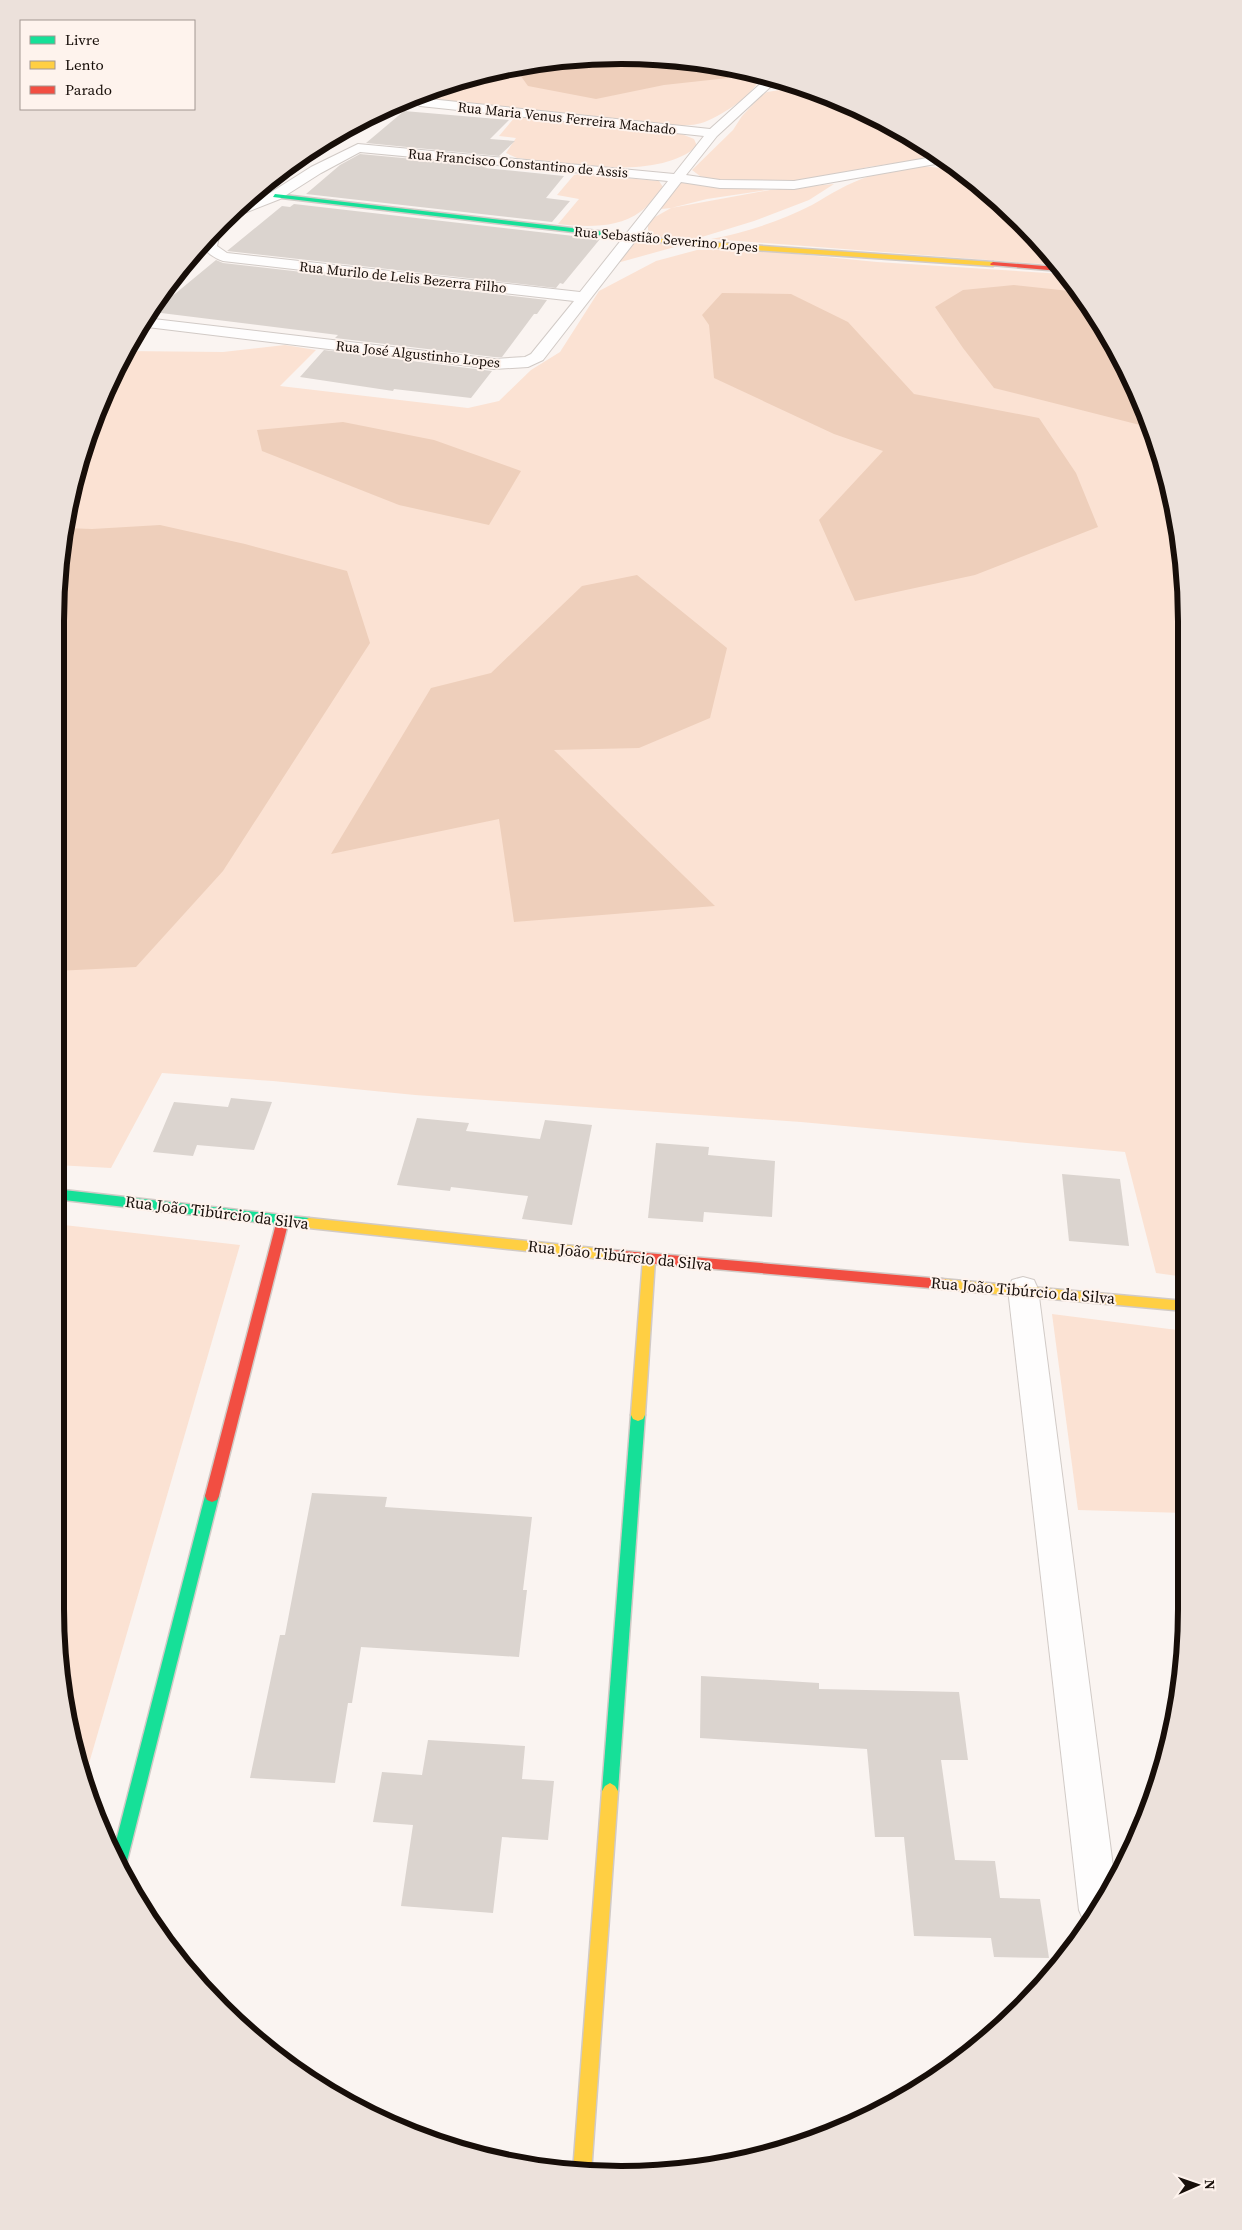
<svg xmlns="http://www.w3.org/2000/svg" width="1242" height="2230" font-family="'Source Serif 4',serif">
<rect width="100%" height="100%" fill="#faf4f1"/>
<g fill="#fbe2d3">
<path d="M584,56l111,4 65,17c-5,17 -36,37 -53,44 -8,4 -18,4 -27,5l-260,-27 -16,2 70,-27z"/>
<polygon points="786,89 805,90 881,123 940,157 868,167 825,177 788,184 719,181 700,176 692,170 733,130 742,116 761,96 767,92"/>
<polygon points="381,109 335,144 264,191 250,197 276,172 370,114"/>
<path d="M515,117l164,16 15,6 3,7c-39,36 -132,17 -180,12l-11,-5 10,-15 -17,-2z"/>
<path d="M922,166l36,4 36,26 61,69 -344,-26c33,-6 70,-18 101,-34 19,-11 36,-22 58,-29 17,-6 34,-8 52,-10z"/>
<path d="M579,174l80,7 4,6c-7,8 -14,19 -23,25 -23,17 -56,15 -82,12l21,-25 -22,-4 17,-20z"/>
<polygon points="678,182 767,190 707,199 671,208 770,190 834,184 809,200 754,221 692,240 648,236 648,221 671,208 661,209 668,195"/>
<polygon points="635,242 682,245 617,263"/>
<polygon points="745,249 877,262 1063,274 1091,306 1144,405 1182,547 1185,1277 1156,1273 1125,1152 801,1122 415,1095 273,1081 162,1073 111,1168 56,1165 56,584 74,474 125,351 223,352 285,345 316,350 280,386 468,408 499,401 531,370 560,352 599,291 656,261 697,250"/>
<polygon points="55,1224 240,1245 83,1784 66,1719 55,1609"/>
<polygon points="1052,1314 1185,1331 1185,1513 1078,1510"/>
</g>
<g fill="#eecfbb">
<polygon points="584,56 695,60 728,68 728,78 664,85 596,99 528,86 515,68"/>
<polygon points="1014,285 1079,292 1091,306 1144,405 1158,458 1140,425 994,388 963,348 935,307 963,290"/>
<polygon points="722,293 791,294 848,322 914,394 1039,418 1076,473 1098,527 975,575 855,601 819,520 883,451 834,434 714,378 709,325 702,315"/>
<polygon points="343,422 434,440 521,471 489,525 399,505 262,451 257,430"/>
<polygon points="160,525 245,544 347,571 370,643 223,871 136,967 56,971 56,584 65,528 92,529"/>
<polygon points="637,575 727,648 710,718 639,748 554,750 715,906 514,922 499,819 331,854 431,688 491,673 582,586"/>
</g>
<g fill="#dbd4cf">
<polygon points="404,111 509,120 490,139 515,141 499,156 366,143"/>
<polygon points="360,154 488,166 485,168 564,176 546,198 570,201 552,222 306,194 340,165"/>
<polygon points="294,204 600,239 563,284 560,283 556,288 227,251 282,206 290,207"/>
<polygon points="216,260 223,263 547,300 537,314 534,314 502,357 494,357 335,338 338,335 153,312"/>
<polygon points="324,350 492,371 471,398 394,389 393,391 300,377"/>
<polygon points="231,1098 272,1102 254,1150 197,1145 193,1156 153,1152 174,1102 228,1107"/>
<polygon points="417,1118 469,1123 466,1131 540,1139 545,1120 592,1125 572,1225 522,1219 528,1196 451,1187 450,1191 397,1185"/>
<polygon points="656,1143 709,1147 708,1155 775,1161 772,1217 704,1212 703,1222 648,1218"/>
<polygon points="1062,1174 1120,1179 1129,1246 1069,1241"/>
<polygon points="312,1493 387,1497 385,1507 532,1517 523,1590 527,1590 519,1657 361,1647 352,1703 348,1703 335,1783 250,1778 280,1635 285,1635"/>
<polygon points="701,1676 819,1683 819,1689 959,1692 968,1760 941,1760 955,1860 995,1861 1000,1898 1040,1899 1049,1958 994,1957 991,1938 914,1936 904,1837 875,1837 867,1749 700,1738"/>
<polygon points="428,1740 525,1746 522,1779 554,1781 548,1840 502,1837 493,1913 401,1906 413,1825 373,1822 382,1772 422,1775"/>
</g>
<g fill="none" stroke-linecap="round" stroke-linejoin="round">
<g stroke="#d1cac6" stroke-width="2">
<g id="street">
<path d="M768,77l11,2 -62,57 -31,39 34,5 74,1 145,-25 8,6 -153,27 -74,-1 -39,-6 -138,178 -15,7 -34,2 -355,-43 6,-8 349,41 31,-2 6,-3 43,-53 -351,-40c-7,-2 -16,-8 -20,-14l2,-8 11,-10 4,3 -3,14 10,7 353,39 88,-111 -308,-29 -39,21 -41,26 -43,17h-8l15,-13 26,-10 41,-26 47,-23 316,30 30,-38 -284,-30 -6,-4 6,-4 290,31z"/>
<polygon points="1023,1277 1034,1280 1038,1289 1115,1882 1111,1892 1089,1926 1085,1924 1079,1910 1008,1289 1012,1280"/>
</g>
</g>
<g stroke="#d1cac6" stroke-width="3">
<g id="fast">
<polygon points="275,194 650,237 653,239 650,241 273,197"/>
<polygon points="55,1189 309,1218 313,1220 315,1223 313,1226 309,1228 55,1199"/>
<polygon points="638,1409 643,1411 645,1415 618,1791 615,1796 610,1799 605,1796 602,1791 631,1415 633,1411"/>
<polygon points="212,1490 217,1492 219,1496 126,1865 122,1872 113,1853 205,1496 207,1492"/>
</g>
</g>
<g stroke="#d1cac6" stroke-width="3">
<g id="slow">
<polygon points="648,238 993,262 996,264 993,266 695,246 650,241"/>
<polygon points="309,1218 612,1250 616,1252 618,1255 616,1258 612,1260 309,1228 305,1226 303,1223 305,1220"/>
<polygon points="649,1254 653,1256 655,1259 645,1415 643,1419 638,1421 633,1419 631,1415 643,1259 645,1256"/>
<polygon points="942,1279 1185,1301 1185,1311 942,1289 938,1288 936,1284 938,1280"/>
<polygon points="610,1783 615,1786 618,1791 591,2174 573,2172 602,1791 605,1786"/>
</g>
</g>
<g stroke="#d1cac6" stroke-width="3">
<g id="jam">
<polygon points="993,262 1057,267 1060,271 991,265 990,264"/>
<polygon points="283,1215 287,1217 289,1220 219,1496 217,1500 212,1502 207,1500 205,1496 277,1220 279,1217"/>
<polygon points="612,1250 942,1279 946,1280 948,1284 946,1288 942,1289 612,1260 608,1258 606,1255 608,1252"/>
</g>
</g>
<use href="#street" fill="#fefdfd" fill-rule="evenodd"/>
<use href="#fast" fill="#16e098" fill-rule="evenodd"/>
<use href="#slow" fill="#ffcf43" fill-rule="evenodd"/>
<use href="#jam" fill="#f24e42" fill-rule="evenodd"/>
</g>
<g text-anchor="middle" stroke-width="4" stroke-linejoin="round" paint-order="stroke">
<g font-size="14" fill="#170e09" stroke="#fef3ed">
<text transform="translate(567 118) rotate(6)" y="5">Rua Maria Venus Ferreira Machado</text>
<text transform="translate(518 163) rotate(5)" y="5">Rua Francisco Constantino de Assis</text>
<text transform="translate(666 239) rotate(5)" y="5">Rua Sebastião Severino Lopes</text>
<text transform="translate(403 277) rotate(6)" y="5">Rua Murilo de Lelis Bezerra Filho</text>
<text transform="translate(418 354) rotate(6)" y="5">Rua José Algustinho Lopes</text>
</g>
<g font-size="16" fill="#170e09" stroke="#fef3ed">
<text transform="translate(217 1212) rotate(7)" y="6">Rua João Tibúrcio da Silva</text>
<text transform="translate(620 1255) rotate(6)" y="6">Rua João Tibúrcio da Silva</text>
<text transform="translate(1023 1290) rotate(5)" y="6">Rua João Tibúrcio da Silva</text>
</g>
</g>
<path d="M0 0H1242V2230H0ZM621 64H621A557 557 0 0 1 1178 621V1609A557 557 0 0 1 621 2166H621A557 557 0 0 1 64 1609V621A557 557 0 0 1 621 64Z" fill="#ece1db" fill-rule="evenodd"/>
<path fill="none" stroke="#170e09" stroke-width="6" d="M621 64H621A557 557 0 0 1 1178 621V1609A557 557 0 0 1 621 2166H621A557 557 0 0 1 64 1609V621A557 557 0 0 1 621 64Z"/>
<rect x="20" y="20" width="175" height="90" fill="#fef3ed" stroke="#a29792"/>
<rect x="30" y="36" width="25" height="8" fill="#16e098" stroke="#a29792"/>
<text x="65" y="45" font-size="15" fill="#170e09">Livre</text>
<rect x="30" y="61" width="25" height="8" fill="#ffcf43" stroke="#a29792"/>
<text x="65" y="70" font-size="15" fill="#170e09">Lento</text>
<rect x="30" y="86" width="25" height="8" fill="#f24e42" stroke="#a29792"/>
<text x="65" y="95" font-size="15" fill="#170e09">Parado</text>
<g transform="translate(1197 2185) rotate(88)" stroke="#fef3ed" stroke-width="4" paint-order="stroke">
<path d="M0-4L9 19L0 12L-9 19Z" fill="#170e09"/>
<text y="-8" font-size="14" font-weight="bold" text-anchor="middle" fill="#170e09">N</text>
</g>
</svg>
